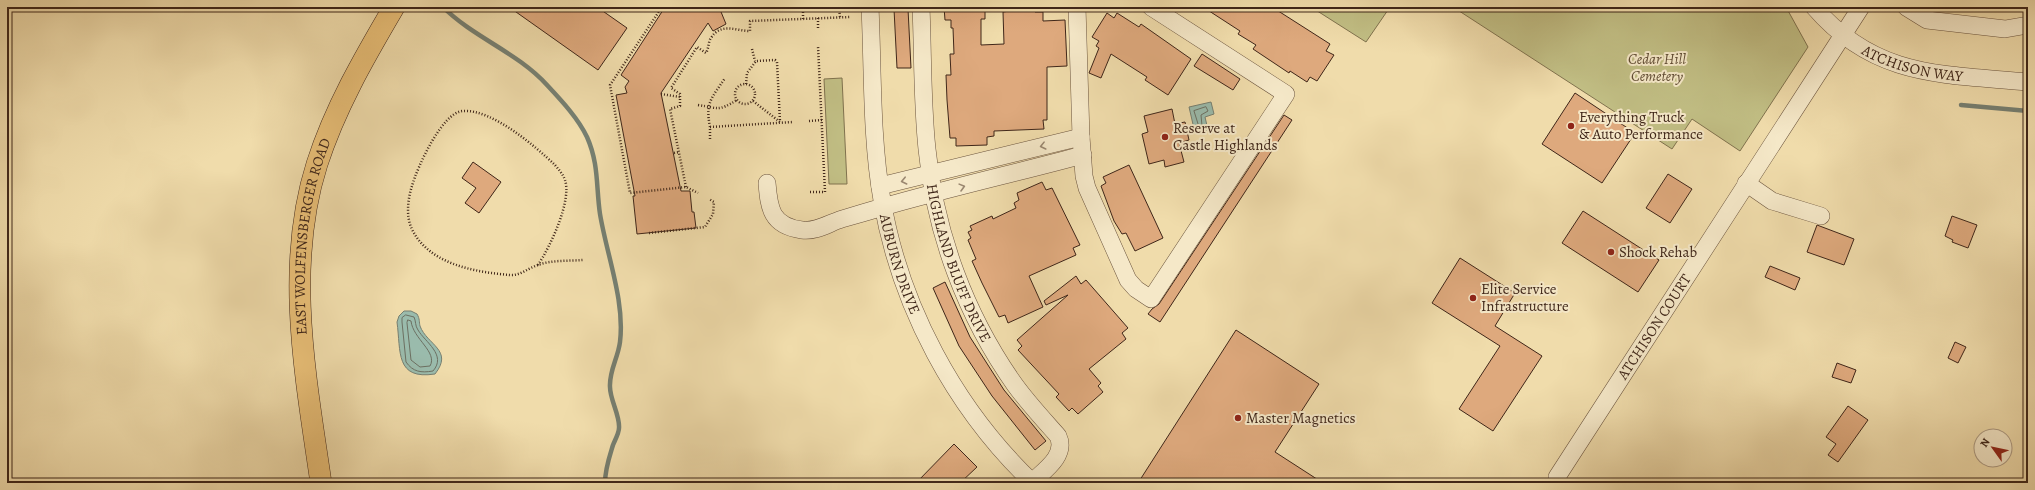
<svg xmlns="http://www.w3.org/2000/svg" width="2035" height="490" font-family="Alegreya,serif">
<rect width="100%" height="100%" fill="#f0dcab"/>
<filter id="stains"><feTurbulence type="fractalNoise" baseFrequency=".005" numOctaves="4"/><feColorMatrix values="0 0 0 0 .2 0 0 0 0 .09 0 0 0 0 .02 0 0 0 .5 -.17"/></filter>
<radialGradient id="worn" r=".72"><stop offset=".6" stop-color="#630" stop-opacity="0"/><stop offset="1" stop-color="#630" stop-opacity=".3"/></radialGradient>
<g fill="#c1be84" stroke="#80724e">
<polygon points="1311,7 1390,7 1366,42"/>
<polygon points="1453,7 1786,7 1808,47 1740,151 1692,119 1672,149"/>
<polygon points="842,78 847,184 829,184 824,79"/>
</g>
<g fill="#9abbac" stroke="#767f71">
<polygon points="1211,102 1214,114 1205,117 1208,130 1195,133 1189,107"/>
<path d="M404,311h7l6,3c3,5 2,8 3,12 7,19 34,24 15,48 -40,6 -34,-22 -38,-52l2,-6z"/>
</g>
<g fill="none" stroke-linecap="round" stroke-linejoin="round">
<g stroke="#6c7062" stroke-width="1">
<polygon points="1206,107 1208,111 1201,115 1202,126 1199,127 1194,111"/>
<path d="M406,315l8,2c2,4 1,9 4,13 7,12 29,25 15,41 -12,2 -20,1 -27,-9l-4,-40v-4z"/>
<path d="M408,320l3,1c2,18 27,31 19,45l-10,1 -9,-7 -4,-37z"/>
</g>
<g stroke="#767f71" stroke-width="4.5">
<path d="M443,7c31,31 74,45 104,78 14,15 31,33 40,52 12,27 9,50 13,77 7,42 25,87 20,128 -2,16 -11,29 -10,45 0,13 10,28 9,41 0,5 -4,12 -6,17 -4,13 -8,24 -8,38"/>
<polyline points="1961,105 2028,111"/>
</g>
</g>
<g fill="#dea97d" stroke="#3f2619">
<polygon points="509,7 597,7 627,28 598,70"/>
<polygon points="665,7 719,7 726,24 713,31 708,23 661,93 681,191 690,191 692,212 694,212 696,228 637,234 633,196 635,196 616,95 627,93 625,87 629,81 621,75"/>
<polygon points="944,7 985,7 985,19 981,19 981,45 1004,44 1003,12 1010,11 1010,7 1035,7 1035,12 1043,12 1043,21 1065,20 1067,66 1047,67 1047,120 1043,120 1044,129 994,131 994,136 987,137 987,145 956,146 956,138 950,138 947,100 946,75 951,75 950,54 954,54 953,28 951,28 951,20 945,20"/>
<polygon points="1203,7 1272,7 1330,44 1326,51 1334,55 1317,81 1310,77 1307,82 1290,71 1289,73 1253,49 1256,45 1238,34 1240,31"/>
<polygon points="894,9 908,9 911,68 897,68"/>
<polygon points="1107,13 1114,18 1117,13 1139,27 1141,24 1191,59 1168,95 1145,80 1147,77 1111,54 1101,78 1089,73 1099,48 1096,46 1099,41 1092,37"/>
<polygon points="1202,54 1240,79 1233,90 1194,66"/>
<polygon points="1575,93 1635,133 1602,183 1542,144"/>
<polygon points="1172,109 1175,124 1185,122 1189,140 1179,143 1184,162 1165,167 1164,160 1149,164 1142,134 1148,132 1144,116"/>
<polygon points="1284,115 1292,120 1160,322 1148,314 1152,309 1159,304"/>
<polygon points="473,162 501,182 479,213 465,203 476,188 462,178"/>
<polygon points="1129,165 1163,238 1135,251 1126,233 1122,234 1114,221 1101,186 1106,183 1103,177"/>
<polygon points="1668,174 1692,189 1670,223 1646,208"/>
<polygon points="1042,182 1046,190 1052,188 1080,245 1073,248 1076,255 1029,276 1043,307 1008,323 1005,315 999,317 982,283 972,261 976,259 968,240 971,238 968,232 972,230 970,226 992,216 993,219 1016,208 1014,203 1019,200 1017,193"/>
<polygon points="1583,211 1659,260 1638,292 1562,243"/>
<polygon points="1952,216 1977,225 1968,248 1952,242 1953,240 1945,236"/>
<polygon points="1817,225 1854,239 1844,265 1807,252"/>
<polygon points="1460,258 1515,293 1495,326 1542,356 1493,431 1459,409 1500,346 1432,303"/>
<polygon points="1770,266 1800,278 1795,290 1765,277"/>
<polygon points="1076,276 1081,284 1086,280 1128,328 1122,333 1126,339 1089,369 1101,383 1098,386 1103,392 1078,414 1072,408 1069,411 1056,397 1059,394 1018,350 1022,346 1017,340 1068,295 1046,305 1044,301"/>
<polygon points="945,282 970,337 1004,390 1046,441 1035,450 992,396 959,346 933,288"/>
<polygon points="1236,330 1319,384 1275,452 1323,483 1138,483"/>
<polygon points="1955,342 1966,347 1958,363 1948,358"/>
<polygon points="1837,363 1856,370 1851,383 1832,377"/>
<polygon points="1848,406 1868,420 1838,462 1828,455 1836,444 1826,437"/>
<polygon points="954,444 977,467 960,483 916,483"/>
</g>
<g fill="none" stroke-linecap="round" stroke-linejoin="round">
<g stroke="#6b543e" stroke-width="18">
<g id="minor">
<path id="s1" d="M870,7c3,63 1,131 12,193 18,106 73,209 151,283"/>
<path id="s2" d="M921,7c2,47 1,95 6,142 8,84 39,167 88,236 13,18 28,34 43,51 9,19 -13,34 -26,46"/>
<polyline points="1077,7 1081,137 1084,176 1087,188 1128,280 1136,289 1151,299 1286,94 1151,7"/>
<path id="s3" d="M1814,7c61,71 128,67 214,75"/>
<polyline points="1906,7 1927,20 2005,29 2028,25"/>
<path d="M767,183c2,25 4,43 35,47 14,2 27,-7 40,-11 14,-4 27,-8 41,-12 66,-19 133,-34 200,-52"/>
<polyline points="1746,183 1772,201 1821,216"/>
<polyline points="880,186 1081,137"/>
<path id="s4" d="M1557,477l304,-470"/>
</g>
</g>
<g stroke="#3f2619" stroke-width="22">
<g id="major">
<path id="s5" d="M321,483c-15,-104 -37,-216 -4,-319 18,-56 47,-106 77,-157"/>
</g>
</g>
<g stroke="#3f2619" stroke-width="2.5" stroke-dasharray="1 2" stroke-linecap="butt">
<polyline points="662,7 610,85 630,193 686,187 698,193"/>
<polyline points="839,7 840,17"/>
<polyline points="803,9 803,19"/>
<polyline points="818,18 818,30"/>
<polyline points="752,49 755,61"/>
<polyline points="746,84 747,73 756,61 775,60 777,62 780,122"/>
<circle cx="745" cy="94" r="10"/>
<polyline points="661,94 680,97"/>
<polyline points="753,101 780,122"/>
<path d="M698,105c21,3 19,7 39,-5"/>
<polyline points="809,121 822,120"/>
<path d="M710,127c-5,-25 2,-29 15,-49"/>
<polyline points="710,139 710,127 793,122"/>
<polyline points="674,153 679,152"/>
<path d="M686,187l-16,-78 10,-3v-12l-9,-6 26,-41 9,6c3,-5 2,-11 5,-15 10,-16 25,-7 39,-7v-10l101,-4"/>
<polyline points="810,192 825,192 818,46"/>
<polyline points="649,233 705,227 713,214 714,202 709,199"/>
<path d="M538,265c12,-18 34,-64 27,-85 -2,-6 -6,-10 -10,-15 -20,-19 -63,-56 -92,-54 -21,1 -46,57 -51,75 -4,12 -6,29 -1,41 16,37 63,45 99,48 10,1 18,-7 28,-10 13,-5 31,-4 45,-5"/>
</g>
<use href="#minor" stroke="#f5e8c8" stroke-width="17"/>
<use href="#major" stroke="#e8be76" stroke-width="21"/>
</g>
<defs><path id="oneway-chevron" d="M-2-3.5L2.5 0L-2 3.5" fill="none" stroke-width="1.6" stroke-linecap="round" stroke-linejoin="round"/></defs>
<g stroke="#9a8770">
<use href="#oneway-chevron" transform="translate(1043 146) rotate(166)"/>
<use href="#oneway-chevron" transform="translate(904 181) rotate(167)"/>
<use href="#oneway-chevron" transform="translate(962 187) rotate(-15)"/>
</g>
<g fill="#8f2418" stroke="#f5e8c8" stroke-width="1.5">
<circle cx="1571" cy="126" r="4"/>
<circle cx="1165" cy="137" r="4"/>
<circle cx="1611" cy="252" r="4"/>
<circle cx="1473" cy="298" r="4"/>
<circle cx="1238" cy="418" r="4"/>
</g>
<g text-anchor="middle" stroke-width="4" stroke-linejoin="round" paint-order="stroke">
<g font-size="15" font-style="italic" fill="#604c34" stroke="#f5e8c8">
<text x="1657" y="64">Cedar Hill<tspan x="1657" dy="17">Cemetery</tspan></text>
</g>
<g font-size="15" fill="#3f2619" stroke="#f5e8c8">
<text dy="5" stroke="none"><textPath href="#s3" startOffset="117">ATCHISON WAY</textPath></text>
<text dy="5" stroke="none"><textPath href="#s5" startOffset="249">EAST WOLFENSBERGER ROAD</textPath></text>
<text dy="5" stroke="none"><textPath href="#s2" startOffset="261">HIGHLAND BLUFF DRIVE</textPath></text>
<text dy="5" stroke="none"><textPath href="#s1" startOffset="260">AUBURN DRIVE</textPath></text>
<text dy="5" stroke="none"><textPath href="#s4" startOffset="179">ATCHISON COURT</textPath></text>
</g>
<g font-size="15" fill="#3f2619" stroke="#f5e8c8" text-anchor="start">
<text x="1579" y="122">Everything Truck<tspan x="1579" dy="17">&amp; Auto Performance</tspan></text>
<text x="1173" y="133">Reserve at<tspan x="1173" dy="17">Castle Highlands</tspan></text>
<text x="1619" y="257">Shock Rehab</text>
<text x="1481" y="294">Elite Service<tspan x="1481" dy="17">Infrastructure</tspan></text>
<text x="1246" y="423">Master Magnetics</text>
</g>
</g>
<rect width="2035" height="490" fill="none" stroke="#f0dcab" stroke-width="24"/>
<rect x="8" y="8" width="2019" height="474" fill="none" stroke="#3f2619" stroke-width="2"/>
<rect x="12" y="12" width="2011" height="466" fill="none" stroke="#3f2619"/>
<g transform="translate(1993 448) rotate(303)"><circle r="19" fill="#f5e8c8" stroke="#ac9a82"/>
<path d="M0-3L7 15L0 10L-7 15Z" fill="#8f2418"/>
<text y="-6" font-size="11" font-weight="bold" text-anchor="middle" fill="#3f2619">N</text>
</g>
<rect width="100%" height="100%" filter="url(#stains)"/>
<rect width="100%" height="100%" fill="url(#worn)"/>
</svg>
